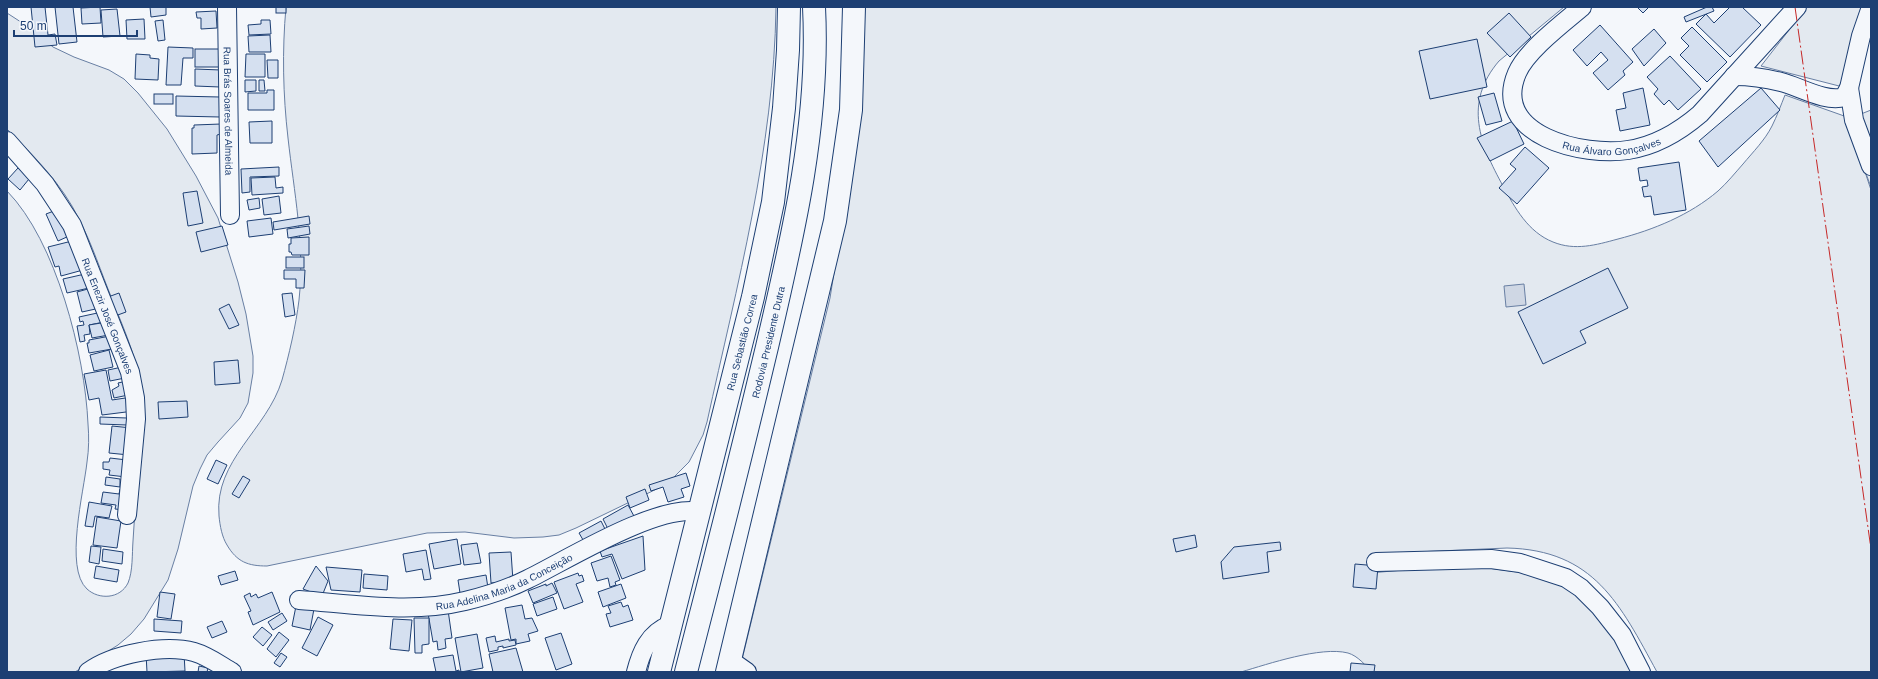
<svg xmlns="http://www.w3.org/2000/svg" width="1878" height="679" font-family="Helvetica,sans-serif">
<rect width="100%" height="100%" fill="#f4f7fb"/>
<g fill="#e3e9f0" stroke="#687fa3">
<path d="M286,7h490c-2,141 -39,278 -69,415l-4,13 -14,27 -22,22 -91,44 -17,7 -16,2 -29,1 -49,-6 -38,1 -160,33c-19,0 -30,-4 -40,-21 -5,-8 -7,-19 -8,-29 -5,-56 48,-86 63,-136 7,-25 14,-55 17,-80 6,-55 -5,-108 -11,-162 -5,-43 -6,-87 -2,-131z"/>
<path d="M865,7h699l-65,54c-36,42 -19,83 4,125 12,22 25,46 50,56 22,9 43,3 65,-3 35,-9 72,-24 100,-48 9,-8 17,-18 25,-27 10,-12 22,-24 29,-38 5,-10 9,-21 13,-31l62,22 24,73v482h-214c-37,-68 -63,-122 -150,-124l-137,6v19l67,-6h43l45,6 46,15 27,26 37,58h-263c-7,-7 -14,-16 -24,-19 -27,-7 -80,11 -107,19h-502l91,-374 28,-176z"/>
<polygon points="1807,7 1866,7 1843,87 1761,66"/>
<path d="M7,13l20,13 26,21 21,10 35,13 15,9 14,14 29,36 29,47 22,42 20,64 8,32 7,42v17l-5,30 -8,15 -22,24 -11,13 -7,14 -7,17 -15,63 -10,31 -24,39 -13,15 -13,11 -43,27h-68v-481c49,50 78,163 81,233 1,12 1,25 -1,38 -3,29 -23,106 0,127 12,11 33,10 41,-6 5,-12 4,-29 5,-42 3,-39 4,-77 4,-116 0,-16 2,-33 1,-48 -2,-22 -18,-57 -26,-78 -11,-27 -20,-55 -33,-80 -17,-35 -45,-63 -72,-90z"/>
<polygon points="1871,110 1871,187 1865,171 1861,114"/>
</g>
<polygon fill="#cfd7e4" stroke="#687fa3" points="1524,284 1526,305 1506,307 1504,286"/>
<g fill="#d5e0f0" stroke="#1d3f73">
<polygon points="31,7 45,7 48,35 55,34 57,45 35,47"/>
<polygon points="55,7 73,7 77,42 59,44"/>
<polygon points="100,7 101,23 82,24 81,8"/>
<polygon points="150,7 166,7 166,15 151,17"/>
<rect x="276" y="7" width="10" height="6"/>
<polygon points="1637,7 1649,7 1643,13"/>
<polygon points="1707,7 1712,7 1714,11 1686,22 1684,17"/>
<polygon points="1730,7 1742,7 1761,25 1730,57 1696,24 1706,14 1714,23"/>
<polygon points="117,9 120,36 103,37 101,10"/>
<polygon points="216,11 217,28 201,29 201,18 197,18 196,12"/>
<polygon points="1509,13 1531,37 1510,57 1487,33"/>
<polygon points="144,19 145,39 127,39 126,20"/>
<polygon points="163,20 165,40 158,41 155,21"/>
<polygon points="261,20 270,20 271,34 249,35 248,25 261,24"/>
<polygon points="1600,25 1633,62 1623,71 1625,75 1608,90 1593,73 1608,60 1601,52 1587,66 1573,50"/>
<polygon points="1692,27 1727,62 1707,82 1680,55 1689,46 1681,38"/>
<polygon points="1654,29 1666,43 1644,66 1632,49"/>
<polygon points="270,35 271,52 249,52 248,36"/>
<polygon points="1477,39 1487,87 1430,99 1419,51"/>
<polygon points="168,47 193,48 193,58 183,58 181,85 166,85"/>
<rect x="195" y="49" width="25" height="18"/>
<polygon points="136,54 150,55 150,58 159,59 158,80 135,79"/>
<polygon points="246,54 265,54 265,77 245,77"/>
<polygon points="1670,56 1701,89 1678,110 1669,100 1664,105 1654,94 1658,89 1647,77"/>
<polygon points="267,60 278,60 278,78 268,78"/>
<polygon points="195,69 221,70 220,87 195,86"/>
<polygon points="245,80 256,80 256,91 245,92"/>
<polygon points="259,80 264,80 265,91 259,91"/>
<polygon points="1643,88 1650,125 1620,131 1616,110 1626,108 1623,93"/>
<polygon points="1761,88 1780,110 1718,167 1699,141"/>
<polygon points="267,90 274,90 274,110 248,110 248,93 267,93"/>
<polygon points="1494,93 1502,121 1486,125 1478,97"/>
<rect x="154" y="94" width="19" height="10"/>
<polygon points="176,96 220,97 220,117 176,116"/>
<polygon points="272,121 272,143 250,143 249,122"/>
<polygon points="1513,121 1524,144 1490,161 1477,138"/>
<polygon points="221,124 221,134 217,135 217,153 192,154 192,128 194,128 194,125"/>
<polygon points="1525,147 1549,168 1517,204 1499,188 1516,169 1510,164"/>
<polygon points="1679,162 1686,210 1654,215 1651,196 1644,197 1642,187 1648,186 1647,180 1640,181 1638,168"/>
<polygon points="279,167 279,176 250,177 250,192 242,193 241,169"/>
<polygon points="18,168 29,179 20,190 8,179"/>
<polygon points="275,177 276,188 283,187 283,193 252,195 251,178"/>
<polygon points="197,191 203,223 188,226 183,193"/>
<polygon points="279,196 281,213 264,215 262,199"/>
<polygon points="259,198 260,208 249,210 247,200"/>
<polygon points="59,209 69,236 58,241 46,214"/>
<polygon points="309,216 310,224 274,230 273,222"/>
<polygon points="271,218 273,234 249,237 247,221"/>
<polygon points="222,226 228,245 201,252 196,232"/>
<polygon points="309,226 310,234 288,238 287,229"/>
<polygon points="309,237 309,255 292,255 291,252 289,252 289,244 291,244 291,238"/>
<polygon points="76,240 83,270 61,276 59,266 55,267 48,247"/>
<rect x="286" y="257" width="18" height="11"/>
<polygon points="1608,268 1628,308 1580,331 1586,343 1543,364 1518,312"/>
<polygon points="284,270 305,270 304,288 296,288 296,279 284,279"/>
<polygon points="85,274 89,288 67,293 63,279"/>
<polygon points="95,287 100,308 82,312 77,292"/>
<polygon points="119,293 126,312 115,316 108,297"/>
<polygon points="292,293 295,315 285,317 282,294"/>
<polygon points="229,304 239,325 229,329 219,309"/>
<polygon points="102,312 104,322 89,325 90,334 84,335 85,341 80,342 77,326 84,325 83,321 80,322 79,317"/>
<polygon points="107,322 109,335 92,338 89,325"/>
<polygon points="110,336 112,349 89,353 87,343 89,343 89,340"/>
<polygon points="109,350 113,367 94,371 90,355"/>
<polygon points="238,360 240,383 215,385 214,362"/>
<polygon points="127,366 125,378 110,381 108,370"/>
<polygon points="106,370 112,400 132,397 134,411 102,415 99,398 89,400 84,374"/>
<polygon points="131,380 133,394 114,398 112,390 119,386 118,383"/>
<polygon points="187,401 188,417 159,419 158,402"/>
<polygon points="100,417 127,418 127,425 100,424"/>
<polygon points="112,426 132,428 129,455 109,453"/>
<polygon points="110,458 127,460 126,477 109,475 110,470 103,469 103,462 109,462"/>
<polygon points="216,460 227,465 218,484 207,479"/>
<polygon points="686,473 690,486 681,489 684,497 668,502 663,487 651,491 649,485"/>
<polygon points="243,476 250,480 239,498 232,494"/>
<polygon points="106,477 120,479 120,487 105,485"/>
<polygon points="120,489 128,490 125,510 115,509 116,505 101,503 103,492 119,494"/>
<polygon points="645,489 649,500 630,508 626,497"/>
<polygon points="89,502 112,506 109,518 95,516 93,527 85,526"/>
<polygon points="628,505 635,518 609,531 603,519"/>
<polygon points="97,517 121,521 117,548 93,545"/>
<polygon points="601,521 607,533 586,545 579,533"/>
<polygon points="1195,535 1197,547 1176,552 1173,539"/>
<polygon points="643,536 645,570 622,579 612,554 602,557 600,551"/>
<polygon points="457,539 461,564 434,569 429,544"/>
<polygon points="1280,542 1281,550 1267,552 1269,572 1223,579 1221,562 1234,547"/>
<polygon points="477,543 481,563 464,565 461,545"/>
<polygon points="91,546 101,547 99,564 89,562"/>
<polygon points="103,549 123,552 122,564 102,561"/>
<polygon points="426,550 431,579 424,580 422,569 406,572 403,554"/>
<polygon points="511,552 513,581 491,583 489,553"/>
<polygon points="611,556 620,580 615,582 616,585 610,587 608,578 597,581 591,563"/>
<polygon points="1355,564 1378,566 1376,589 1353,587"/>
<polygon points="96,566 119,570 117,582 94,578"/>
<polygon points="316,566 328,581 322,596 303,589"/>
<polygon points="326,567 362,570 360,592 331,590"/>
<polygon points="235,571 238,580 221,585 218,576"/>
<polygon points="578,573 579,576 582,575 584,581 576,584 583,602 564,609 554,582"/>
<polygon points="364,574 388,576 387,590 363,588"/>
<polygon points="486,575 488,588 460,593 458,580"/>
<polygon points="552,583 557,593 533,603 528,591 546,584 546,586"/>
<polygon points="621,584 626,598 603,607 598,592"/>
<polygon points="160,592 175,594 171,619 157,617"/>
<polygon points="272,592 280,612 253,625 248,612 251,611 244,596 250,593 251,597 256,594 258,598"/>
<polygon points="553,597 557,609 537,616 533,604"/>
<polygon points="621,602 623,607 628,605 633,620 610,627 606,614 611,613 608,606"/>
<polygon points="522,605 525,619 532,618 538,631 528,634 530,641 516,644 516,639 511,640 505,608"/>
<polygon points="296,606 314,609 310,630 292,626"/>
<polygon points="448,610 452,638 445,639 446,648 438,650 437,641 433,642 428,613"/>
<polygon points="282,613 287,621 273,630 268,622"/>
<polygon points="318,617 333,625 317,656 302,648"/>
<polygon points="414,618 429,618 429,644 422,645 422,653 415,653"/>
<polygon points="154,619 182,621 181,633 154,631"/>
<polygon points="393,619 412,620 409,651 390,649"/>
<polygon points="222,621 227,632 212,638 207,627"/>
<polygon points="262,627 272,635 263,646 253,637"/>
<polygon points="279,632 289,640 276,657 267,649"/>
<polygon points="561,633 572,664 556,670 545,638"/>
<polygon points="477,634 483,668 461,672 455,638"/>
<polygon points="495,636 496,642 509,639 509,641 515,640 516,645 503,648 503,646 498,647 498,650 489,652 486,638"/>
<polygon points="516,648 523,672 493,672 489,654"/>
<polygon points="184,653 185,671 147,672 146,654"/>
<polygon points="281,653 287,657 280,667 274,663"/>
<polygon points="453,655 456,671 459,670 459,672 436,672 433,658"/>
<polygon points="1351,663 1375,665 1374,672 1350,672"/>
<polygon points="199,666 208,668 207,672 198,672"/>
</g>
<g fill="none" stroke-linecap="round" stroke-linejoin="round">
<g stroke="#1d3f73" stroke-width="20">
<g id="minor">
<path id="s1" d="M227,7l3,208"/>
<path id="s2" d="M1582,7c-19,16 -56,44 -65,66 -27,63 68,84 111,77 27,-4 51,-18 72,-36l97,-107"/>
<path d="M1734,76c16,0 31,2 47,6 17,4 45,21 63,15l5,-9 12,-52 10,-29"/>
<polyline points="1849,88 1854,120 1871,166"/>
<path id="s3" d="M7,141l38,43 27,41 58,147 5,26 1,21 -9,96"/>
<polyline points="1376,562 1491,559 1520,563 1566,578 1581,588 1600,607 1622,635 1641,672"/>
<path id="s4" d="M299,600c54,4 112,14 166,1 21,-5 43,-12 63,-22 39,-19 130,-76 172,-67"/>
<polyline points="730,660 747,672"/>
<path d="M88,672c24,-18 76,-28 106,-20 14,4 26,13 38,20"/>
<path d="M636,672c5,-20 13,-39 34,-47"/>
</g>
</g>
<g stroke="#1d3f73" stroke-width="24">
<g id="major">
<path id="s5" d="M659,672l94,-375 20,-95 11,-94 4,-58 1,-43"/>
</g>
</g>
<g stroke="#1d3f73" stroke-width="24">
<g id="highway">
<path id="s6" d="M686,672c28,-108 55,-216 81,-325 26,-111 53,-225 47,-340"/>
<polyline points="727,672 835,221 851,110 854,7"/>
</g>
</g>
<use href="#minor" stroke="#f4f7fb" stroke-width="18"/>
<use href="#major" stroke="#f4f7fb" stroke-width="22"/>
<use href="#highway" stroke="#f4f7fb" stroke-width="22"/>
<polyline stroke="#c62828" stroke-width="1" stroke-dasharray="14 3 2 3" stroke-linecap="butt" points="1795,7 1871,549"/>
</g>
<g text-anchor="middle" stroke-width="3" stroke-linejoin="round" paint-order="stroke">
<g font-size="10" fill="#1d3f73" stroke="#f4f7fb">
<text dy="4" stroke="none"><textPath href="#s1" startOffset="104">Rua Brás Soares de Almeida</textPath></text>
<text dy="4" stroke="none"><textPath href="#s2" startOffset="241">Rua Álvaro Gonçalves</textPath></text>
<text dy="4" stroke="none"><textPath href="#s3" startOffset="204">Rua Enezir José Gonçalves</textPath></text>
<text dy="4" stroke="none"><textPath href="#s5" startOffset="340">Rua Sebastião Correa</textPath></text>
<text dy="4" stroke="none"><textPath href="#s6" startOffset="340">Rodovia Presidente Dutra</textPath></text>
<text dy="4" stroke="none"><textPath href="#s4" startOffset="210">Rua Adelina Maria da Conceição</textPath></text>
</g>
</g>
<rect width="1878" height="679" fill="none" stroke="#1d3f73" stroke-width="16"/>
<path d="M14 30v6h123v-6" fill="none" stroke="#1d3f73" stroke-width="2"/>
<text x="20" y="30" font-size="12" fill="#1d3f73" stroke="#f4f7fb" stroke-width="3" paint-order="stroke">50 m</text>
</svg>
